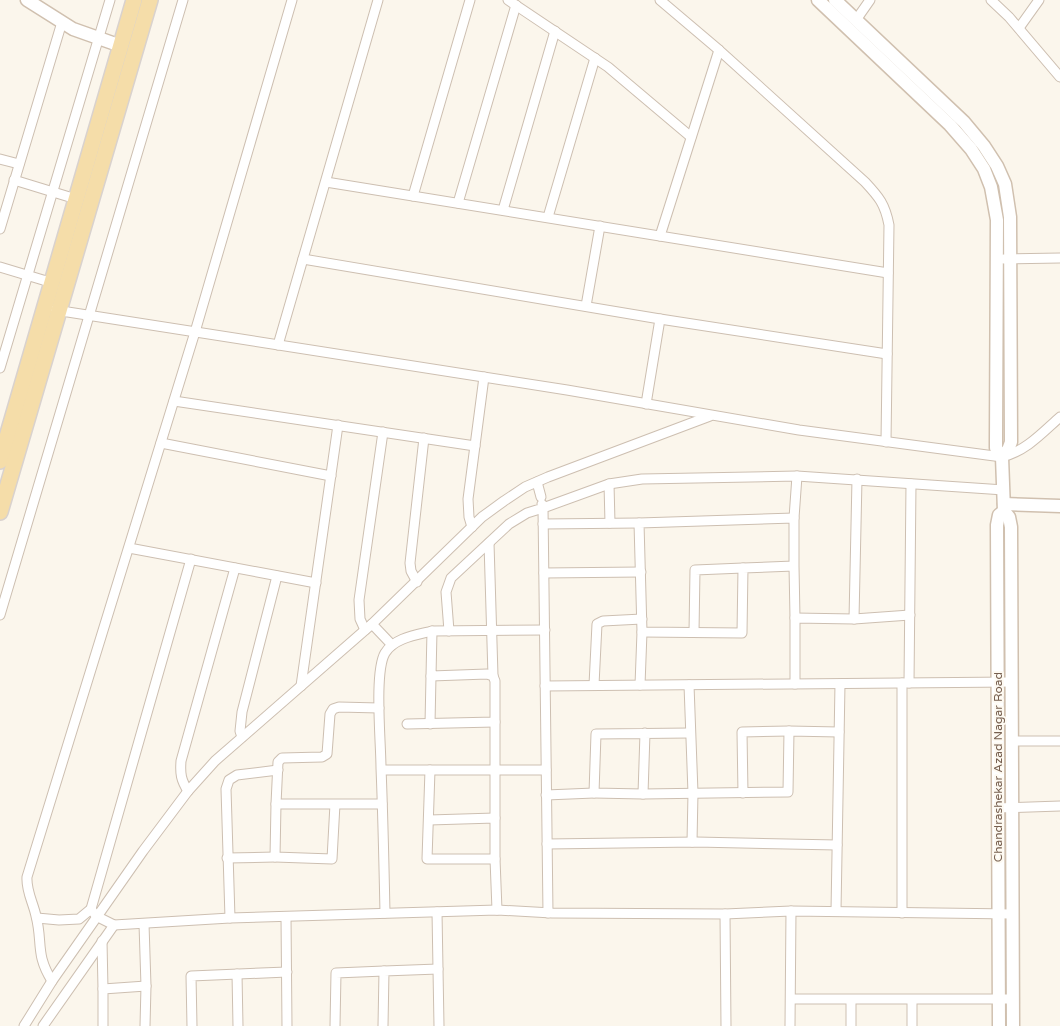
<svg xmlns="http://www.w3.org/2000/svg" width="1060" height="1026" font-family="'Varela Round',sans-serif">
<rect width="100%" height="100%" fill="#fbf6ec"/>
<g fill="none" stroke-linecap="round" stroke-linejoin="round">
<g stroke="#cdbfb1" stroke-width="11">
<g id="street">
<polyline points="508,0 608,67 691,137"/>
<path d="M660,0l59,50 146,132c14,15 20,22 24,43l-3,217"/>
<polyline points="991,0 1009,17 1060,77"/>
<polyline points="856,20 870,0"/>
<polyline points="1019,28 1039,0"/>
<polyline points="0,159 19,164"/>
<polyline points="14,180 76,199"/>
<polyline points="326,182 888,273"/>
<polyline points="413,196 470,0"/>
<polyline points="458,203 516,5"/>
<polyline points="503,210 555,31"/>
<polyline points="548,217 595,58"/>
<polyline points="0,229 62,22"/>
<polyline points="660,236 719,50"/>
<polyline points="303,259 660,319 887,354"/>
<polyline points="1004,259 1060,258"/>
<polyline points="0,267 53,283"/>
<polyline points="586,306 600,226"/>
<path d="M55,310l512,80 232,40 203,27c24,-6 40,-24 58,-40"/>
<polyline points="278,345 378,0"/>
<polyline points="0,368 110,0"/>
<polyline points="174,401 475,446"/>
<polyline points="646,404 660,319"/>
<polyline points="161,443 331,476"/>
<polyline points="537,482 541,497"/>
<polyline points="609,484 610,523"/>
<polyline points="794,518 797,476"/>
<polyline points="543,524 639,523"/>
<polyline points="472,527 469,517 468,499 484,377"/>
<polyline points="489,543 493,676"/>
<polyline points="129,548 316,583"/>
<polyline points="191,559 91,909 96,916 114,925 230,918 497,910 552,913 725,914 791,911 1012,914"/>
<polyline points="794,566 794,518 639,523 642,632 742,633 743,568 794,566 795,618"/>
<polyline points="544,573 641,572"/>
<polyline points="417,582 411,571 410,563 424,438"/>
<polyline points="0,615 183,0"/>
<polyline points="854,619 857,479"/>
<polyline points="372,624 392,645"/>
<polyline points="365,630 360,619 359,600 383,432"/>
<polyline points="449,631 446,592 451,578 509,524 527,513 543,508 542,504"/>
<polyline points="694,632 695,570 743,568"/>
<polyline points="902,683 902,913"/>
<polyline points="909,683 911,484"/>
<polyline points="795,684 795,618 854,619 910,615"/>
<polyline points="594,685 597,624 603,621 642,619"/>
<polyline points="640,685 642,632"/>
<polyline points="689,685 693,793 692,842"/>
<polyline points="301,686 338,425"/>
<polyline points="545,686 1011,682"/>
<polyline points="407,724 495,722 495,681 493,676 487,674 431,676 432,631 545,630"/>
<polyline points="430,724 431,676"/>
<polyline points="645,733 643,794 594,793 596,734 690,733"/>
<polyline points="242,737 240,731 242,712 277,576"/>
<polyline points="1012,741 1060,741"/>
<polyline points="382,770 546,770"/>
<polyline points="430,770 427,859 495,859 497,910"/>
<path d="M188,791c-7,-11 -8,-17 -7,-30l54,-193"/>
<polyline points="743,793 742,732 789,731"/>
<polyline points="643,794 788,792 789,731 839,732"/>
<polyline points="546,795 594,793"/>
<polyline points="276,804 278,762 282,758 322,757 327,754 330,714 333,709 339,707 379,708"/>
<polyline points="335,804 332,859 275,857 276,804 382,804"/>
<polyline points="998,808 1060,806"/>
<polyline points="495,818 495,722"/>
<polyline points="429,820 495,818 495,859"/>
<polyline points="547,844 696,842 837,845"/>
<polyline points="227,858 275,857"/>
<polyline points="836,911 840,684"/>
<polyline points="437,912 439,1026"/>
<path d="M385,913c-1,-48 -2,-97 -4,-145 0,-25 -7,-96 4,-115 9,-15 31,-18 47,-22"/>
<polyline points="548,913 543,508 609,484 642,479 797,476 1004,490"/>
<polyline points="725,914 726,1026"/>
<polyline points="286,917 287,1026"/>
<polyline points="37,918 59,920 79,919 91,909"/>
<polyline points="230,918 226,789 229,780 237,775 278,770"/>
<polyline points="144,924 146,986 145,1026"/>
<polyline points="102,941 103,989"/>
<polyline points="237,974 238,1026"/>
<path d="M52,981c-17,-27 -9,-38 -16,-65 -3,-14 -10,-25 -9,-39l168,-545 97,-332"/>
<polyline points="791,999 1013,999"/>
<polyline points="24,1026 52,981 143,851 188,791 215,761 372,624 482,517 504,501 525,487 548,477 710,416"/>
<polyline points="43,1026 114,925"/>
<polyline points="103,1026 103,989 146,986"/>
<polyline points="192,1026 191,976 287,972"/>
<polyline points="335,1026 336,973 384,971"/>
<polyline points="383,1026 384,971 438,969"/>
<polyline points="790,1026 791,911"/>
<polyline points="851,1026 851,1000"/>
<polyline points="912,1026 912,1000"/>
</g>
</g>
<g stroke="#d0c0af" stroke-width="15">
<g id="secondary">
<polyline points="27,0 73,29 121,46"/>
<polyline points="818,0 950,125 971,149 984,169 991,187 997,220 996,442 996,448 1002,457"/>
<polyline points="835,0 964,122 984,146 997,166 1005,184 1010,217 1011,442 1008,450 1002,457"/>
<polyline points="1002,457 1004,511 1009,517 1011,527 1013,1026"/>
<polyline points="1004,504 1060,506"/>
<polyline points="999,1026 997,525 999,515 1004,511"/>
</g>
</g>
<g stroke="#d9d2ce" stroke-width="18">
<g id="primary">
<polyline points="0,461 134,0"/>
<polyline points="0,512 150,0"/>
</g>
</g>
<use href="#street" stroke="#fff" stroke-width="9"/>
<use href="#secondary" stroke="#fff" stroke-width="12"/>
<use href="#primary" stroke="#f5dda9" stroke-width="15"/>
</g>
<g text-anchor="middle" stroke-width="4" stroke-linejoin="round" paint-order="stroke">
<g font-size="12" fill="#765f4f" stroke="#fefaf2">
<text transform="translate(998 767) rotate(-90)" y="4">Chandrashekar Azad Nagar Road</text>
</g>
</g>
</svg>
